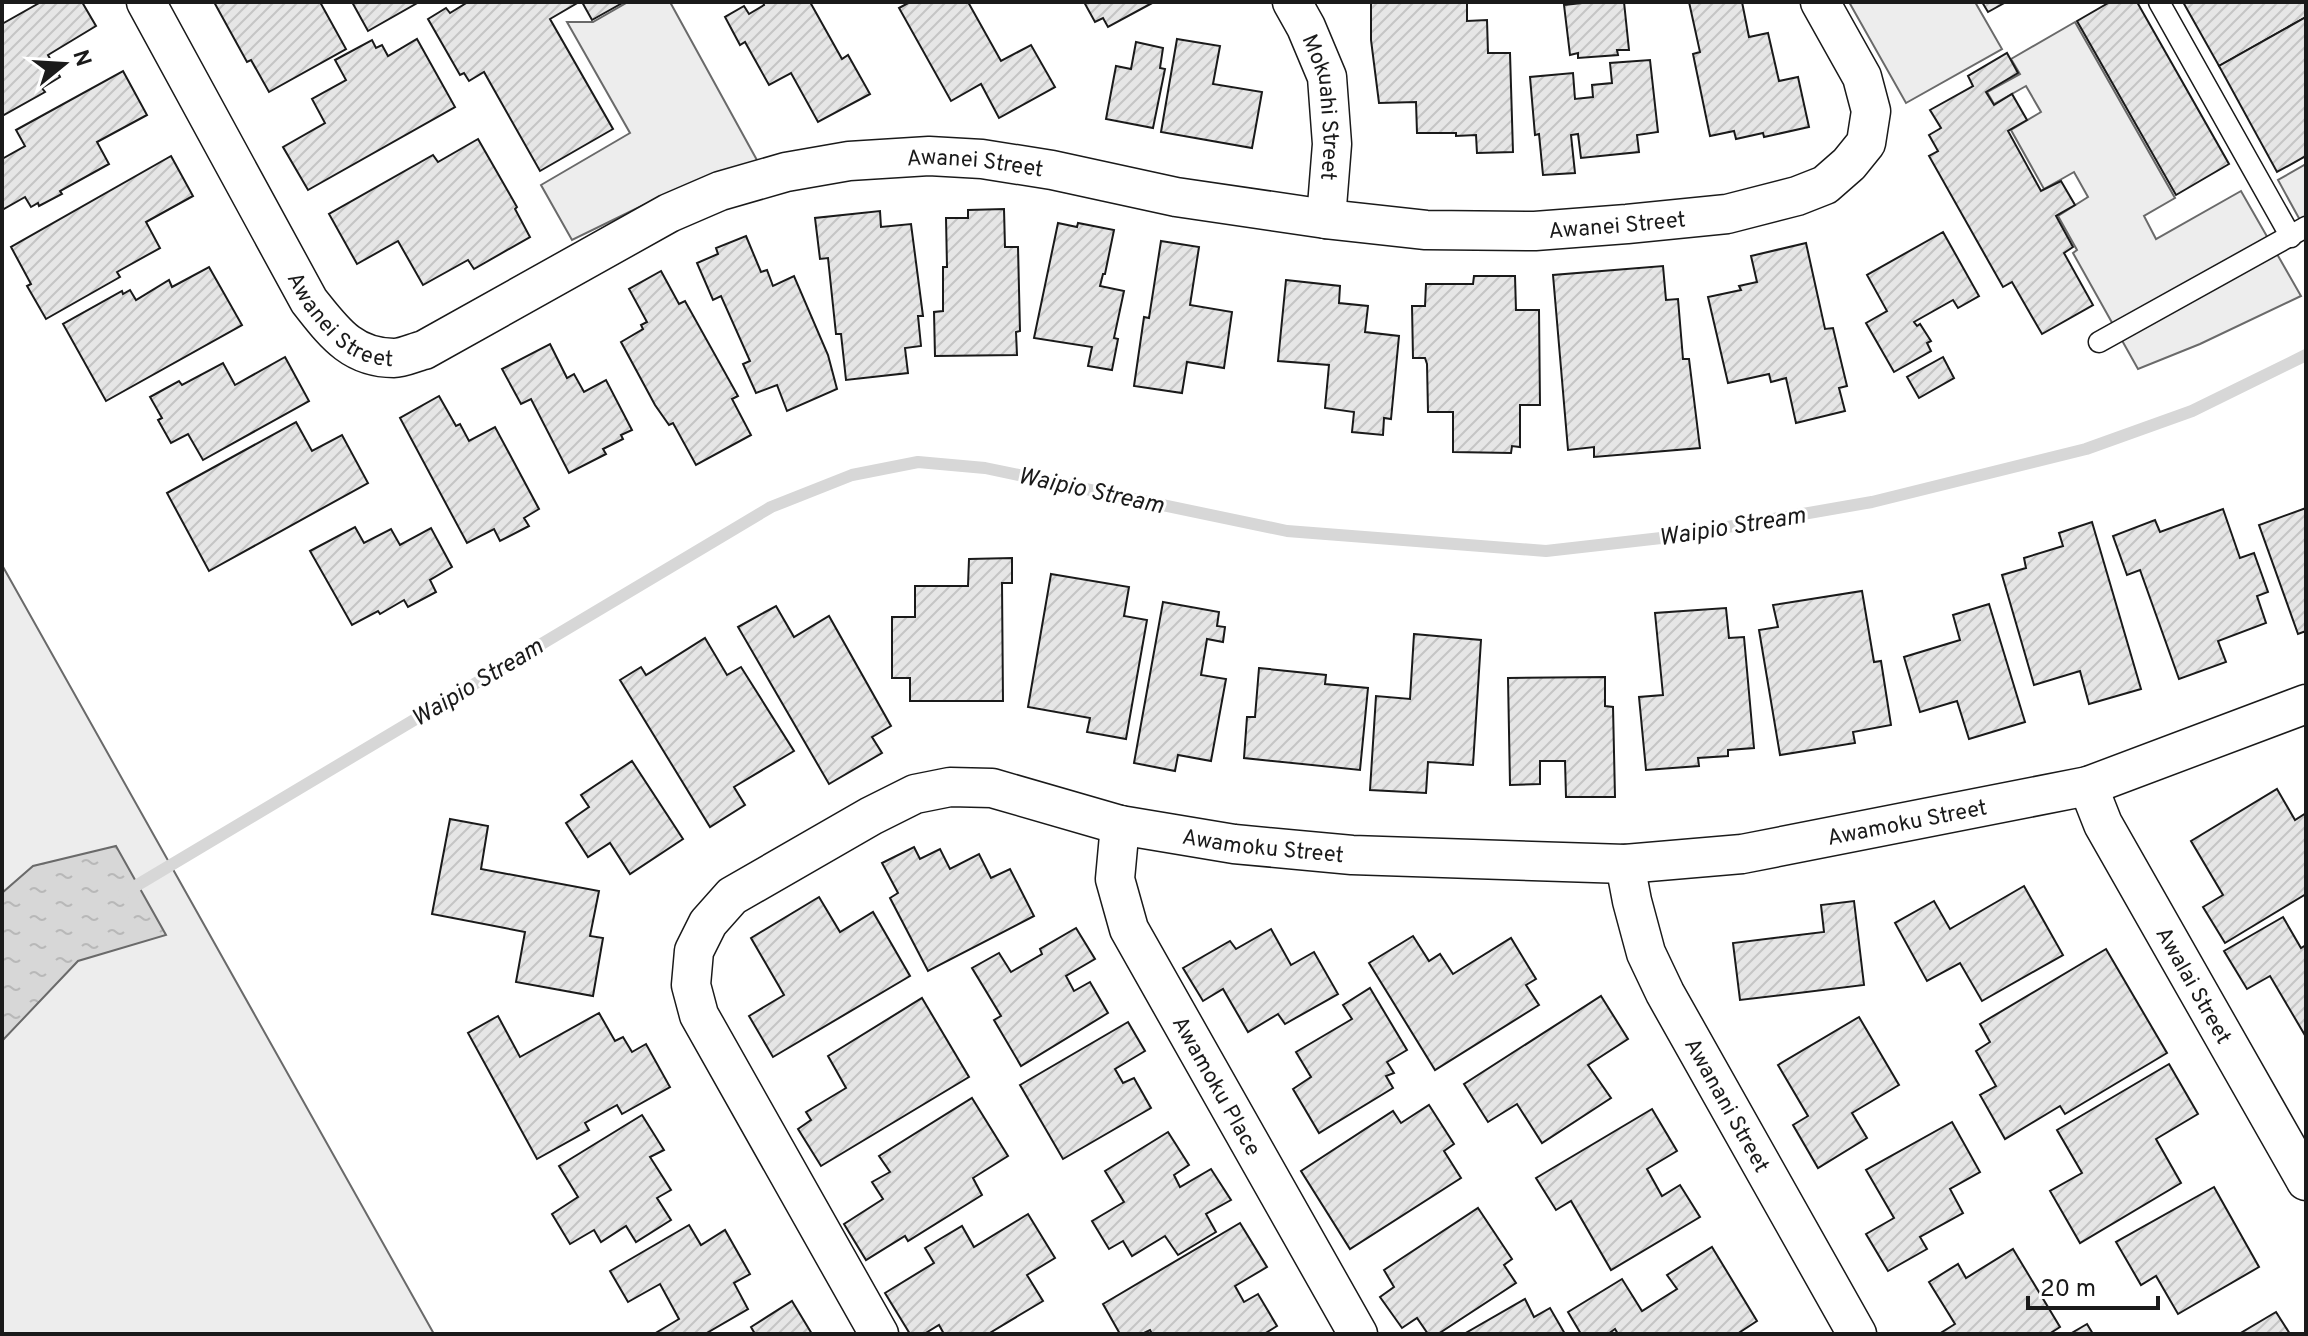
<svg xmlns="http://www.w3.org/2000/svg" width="2308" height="1336" font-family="Overpass,sans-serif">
<defs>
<pattern id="water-ripples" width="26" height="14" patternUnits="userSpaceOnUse" patternTransform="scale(2)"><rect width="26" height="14" fill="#d7d7d7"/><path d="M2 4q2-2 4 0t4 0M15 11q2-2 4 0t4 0" fill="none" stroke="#b8b8b8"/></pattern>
<pattern id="building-hatch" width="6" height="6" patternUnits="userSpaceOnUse" patternTransform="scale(2)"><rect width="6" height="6" fill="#e6e6e6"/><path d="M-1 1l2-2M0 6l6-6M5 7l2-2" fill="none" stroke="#c5c5c5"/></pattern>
</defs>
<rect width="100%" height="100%" fill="#fff"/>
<g fill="#ededed" stroke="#6a6a6a" stroke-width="2">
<polygon points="628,2 670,2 758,162 658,198 572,240 541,185 630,133 567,22 593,22"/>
<polygon points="1849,2 1975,2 2002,49 1906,103"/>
<polygon points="2075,22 2175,198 2144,216 2156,239 2241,191 2301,296 2200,344 2138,369 2073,253 2077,250 2058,216 2088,197 2074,172 2044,189 2011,130 2041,112 2026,86 1994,104 1987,92 2020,74 2011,59"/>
<polygon points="2306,164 2306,231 2278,180"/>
<polygon points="2,565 434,1334 2,1334"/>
</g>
<polygon fill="url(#water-ripples)" stroke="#6a6a6a" stroke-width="2" points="116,846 166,935 78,961 2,1041 2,893 33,866"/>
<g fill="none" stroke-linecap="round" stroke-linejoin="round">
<polyline stroke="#d7d7d7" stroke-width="12" points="124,893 771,507 852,475 918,462 985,468 1287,531 1546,551 1670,537 1872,502 2086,449 2192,411 2306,355"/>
</g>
<g fill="url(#building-hatch)" stroke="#1a1a1a" stroke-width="2">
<polygon points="41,2 82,2 96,26 48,55 60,77 42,88 45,92 2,116 2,24"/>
<polygon points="214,2 320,2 346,49 269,92 251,60 247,62"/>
<polygon points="352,2 419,2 368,31"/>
<polygon points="468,2 579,2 550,19 613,129 540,171 484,72 469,81 464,73 460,75 428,19 446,8 450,13"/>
<polygon points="582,2 624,2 592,20"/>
<polygon points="763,2 810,2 842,59 848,55 870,94 818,122 791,73 769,85 745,42 740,45 725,17 744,6 749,14 764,5"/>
<polygon points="910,2 968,2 1001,61 1031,45 1055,87 999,118 981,84 951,101 899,8"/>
<polygon points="1084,2 1154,2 1108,27 1103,18 1095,22"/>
<polygon points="1467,2 1467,21 1487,20 1488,53 1510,53 1513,152 1477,153 1476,135 1456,136 1456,133 1417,133 1416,102 1379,103 1371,40 1371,3"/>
<polygon points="1591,2 1624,2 1629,50 1617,50 1618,55 1578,58 1578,53 1570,55 1564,5"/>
<polygon points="1689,2 1742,2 1749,37 1768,33 1779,81 1798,77 1809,127 1764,137 1763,133 1736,139 1734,131 1710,136 1693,54 1700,52"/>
<polygon points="1982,2 2006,2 1988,12"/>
<polygon points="2110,2 2137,2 2229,164 2176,195 2077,21"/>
<polygon points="2183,2 2306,2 2306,17 2219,66"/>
<polygon points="2306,17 2306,156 2277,172 2219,66"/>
<polygon points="417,39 455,107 308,190 283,147 325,123 312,99 346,80 335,60 372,40 376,48 382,45 388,56"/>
<polygon points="1177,39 1220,46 1213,84 1262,92 1252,148 1161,132"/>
<polygon points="1136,42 1163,48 1160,68 1165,69 1153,128 1106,119 1116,66 1131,69"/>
<polygon points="2007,53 2018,73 1986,92 1994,105 2012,94 2027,120 2008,131 2041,191 2061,181 2075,205 2056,216 2073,247 2064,253 2093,305 2042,334 2012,282 2003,287 1929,156 1938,151 1929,135 1941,128 1930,110 1973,86 1968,76"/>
<polygon points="1650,60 1658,132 1637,135 1639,152 1581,158 1578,134 1571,135 1575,173 1543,175 1539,134 1535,135 1530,77 1573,73 1575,99 1593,97 1592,85 1612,83 1610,63"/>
<polygon points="123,71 147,115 97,142 109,164 60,191 62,194 39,206 38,203 31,207 25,197 2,210 2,159 25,146 16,130"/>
<polygon points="478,139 517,207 515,209 530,237 474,269 468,260 423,285 398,241 357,264 329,214 433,155 438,162"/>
<polygon points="171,156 193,196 146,222 160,248 117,272 120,277 46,319 27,286 31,284 11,247"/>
<polygon points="1004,209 1005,247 1018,247 1020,331 1016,332 1017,355 935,356 934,312 943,311 943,267 947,267 946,218 968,218 968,210"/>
<polygon points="880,211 881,227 911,224 923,316 918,316 921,346 905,348 908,373 846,380 841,334 836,334 828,258 820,259 815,218"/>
<polygon points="1058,223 1077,227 1078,223 1114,230 1105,274 1103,274 1100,286 1124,291 1114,338 1118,339 1112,370 1088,366 1092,347 1034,338"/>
<polygon points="1943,232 1979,296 1958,308 1953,300 1914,322 1917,326 1920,324 1931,341 1927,343 1931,351 1894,372 1866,323 1887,311 1867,275"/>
<polygon points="746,236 761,272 767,270 773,286 794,276 828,355 837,389 787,411 777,385 756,393 743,364 750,361 721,296 713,300 697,263 718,254 716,248"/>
<polygon points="1161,241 1199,247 1190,305 1232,312 1224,368 1187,362 1182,393 1134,386 1144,317 1149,318"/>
<polygon points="1806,243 1825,329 1833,328 1847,386 1839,388 1845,411 1796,423 1786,378 1771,382 1769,374 1728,383 1708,297 1741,290 1739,286 1757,282 1751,256"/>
<polygon points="1663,266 1666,300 1678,299 1683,359 1689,359 1700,448 1594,457 1594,447 1568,450 1553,275"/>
<polygon points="209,267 242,325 106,401 63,324 122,291 123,294 130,290 136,300 169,280 172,287"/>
<polygon points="661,271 679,304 685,301 738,396 732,399 751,435 696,465 673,423 669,425 655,405 621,342 643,329 641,325 647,322 629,289"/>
<polygon points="1474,276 1515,276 1516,310 1539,310 1540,405 1520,405 1520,447 1512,446 1511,453 1453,452 1453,412 1428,412 1427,364 1425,358 1413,358 1412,306 1425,306 1426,284 1473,284"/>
<polygon points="1286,280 1340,286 1339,303 1368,306 1365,332 1399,336 1391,419 1384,418 1383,435 1352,432 1354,412 1325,408 1329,365 1278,361"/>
<polygon points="550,344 567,378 574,374 584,392 606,380 632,430 621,435 623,439 603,449 606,454 569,473 531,399 521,404 502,369"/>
<polygon points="285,357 309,401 203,460 188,434 171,443 158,420 162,418 150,397 179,381 182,385 223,363 235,385"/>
<polygon points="1943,357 1954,378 1919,398 1907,377"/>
<polygon points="439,396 456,426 460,424 469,441 495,427 539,509 524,518 529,526 500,541 494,529 467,543 400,418"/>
<polygon points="296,422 312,451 342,435 368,483 209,571 167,493"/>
<polygon points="2306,508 2306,631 2298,634 2259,525"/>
<polygon points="2223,509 2240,558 2254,553 2268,592 2257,596 2266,623 2218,641 2226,662 2179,679 2140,570 2127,575 2113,536 2155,520 2160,532"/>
<polygon points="2092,522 2141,689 2089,704 2080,671 2034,685 2002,575 2026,568 2024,558 2063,546 2059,533"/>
<polygon points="355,527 364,543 391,529 400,545 431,528 452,567 430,580 436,592 408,607 404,600 380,614 378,611 352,625 310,551"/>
<polygon points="1012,558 1012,583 1002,583 1003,701 910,701 910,678 892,678 892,617 915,617 915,586 968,586 969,559"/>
<polygon points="1051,574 1129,587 1124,616 1147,620 1126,739 1087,732 1090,718 1028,707"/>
<polygon points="1862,591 1874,662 1881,661 1891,725 1853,732 1855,743 1780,755 1759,630 1778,627 1773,605"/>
<polygon points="1163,602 1219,612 1217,626 1225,627 1223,642 1207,639 1201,675 1226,679 1211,761 1178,755 1175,771 1134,763"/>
<polygon points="1989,604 2025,722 1969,739 1957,701 1920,712 1904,657 1960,640 1953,615"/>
<polygon points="776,606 794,637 829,616 891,726 872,737 882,753 829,784 738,627"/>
<polygon points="1726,608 1729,638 1744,637 1754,748 1728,750 1728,756 1698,758 1699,766 1646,770 1639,697 1663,695 1655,613"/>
<polygon points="1414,634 1481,640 1473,765 1428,762 1426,793 1370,790 1376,696 1410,699"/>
<polygon points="705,638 727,675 741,667 794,751 734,787 745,805 710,827 620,680 641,667 646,675"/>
<polygon points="1259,668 1326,675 1325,684 1368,688 1360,770 1244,758 1247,717 1255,717"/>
<polygon points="1605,677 1605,706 1613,707 1615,797 1566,797 1565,761 1540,761 1540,784 1510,785 1508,678"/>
<polygon points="632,761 683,839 630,874 610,843 588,857 566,823 589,807 581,795"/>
<polygon points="2277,789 2295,820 2306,813 2306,894 2225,943 2203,907 2223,895 2191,841"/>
<polygon points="450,819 488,826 481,869 599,891 590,936 603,938 593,996 516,982 525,932 432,914"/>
<polygon points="914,847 920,859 940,849 950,869 979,854 991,878 1010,869 1034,916 928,971 890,898 898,893 882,863"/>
<polygon points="2024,886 2063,955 1982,1001 1960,963 1927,981 1895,923 1934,901 1950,929"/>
<polygon points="819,897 840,932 873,912 910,976 773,1057 749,1016 784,995 751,938"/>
<polygon points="1854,901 1864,985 1740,1000 1733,943 1824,932 1821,905"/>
<polygon points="2283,917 2301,948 2306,945 2306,1037 2270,976 2247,989 2224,951"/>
<polygon points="1076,928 1095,959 1066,976 1074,991 1090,982 1108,1013 1021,1066 994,1020 1001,1016 972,968 999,953 1011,972 1042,954 1040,949"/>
<polygon points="1271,929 1291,965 1314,952 1338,994 1285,1024 1278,1014 1248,1032 1223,989 1203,1001 1183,968 1230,941 1236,949"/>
<polygon points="1413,936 1429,961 1440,954 1453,974 1511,938 1536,979 1526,985 1539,1005 1435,1070 1369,963"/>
<polygon points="2106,949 2167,1053 2065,1114 2060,1106 2005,1139 1980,1095 1996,1086 1976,1051 1990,1042 1980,1024"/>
<polygon points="1370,988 1407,1050 1387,1062 1394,1073 1386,1076 1393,1088 1319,1133 1293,1089 1311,1077 1296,1052 1352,1019 1343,1005"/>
<polygon points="1601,996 1628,1039 1588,1065 1611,1098 1542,1143 1517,1104 1488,1122 1464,1084"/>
<polygon points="922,998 969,1077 821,1166 798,1129 811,1120 806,1112 846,1088 828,1056"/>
<polygon points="599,1013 615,1041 623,1037 632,1052 646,1044 670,1087 622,1114 617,1105 585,1123 589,1130 537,1159 468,1033 498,1016 520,1057"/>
<polygon points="1859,1017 1899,1085 1852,1113 1867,1138 1818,1168 1793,1125 1808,1116 1778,1065"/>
<polygon points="1128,1022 1145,1051 1115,1069 1123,1083 1134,1078 1151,1108 1063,1159 1020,1085"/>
<polygon points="2169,1064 2198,1114 2156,1139 2181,1183 2080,1243 2050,1191 2082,1173 2057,1130"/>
<polygon points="972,1098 1008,1156 973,1178 982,1195 908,1241 905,1236 866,1260 844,1224 883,1199 872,1182 890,1172 879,1156"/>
<polygon points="1429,1105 1454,1144 1444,1151 1461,1178 1350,1249 1301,1171 1393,1111 1401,1123"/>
<polygon points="1652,1109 1677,1151 1647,1169 1662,1196 1680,1185 1700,1217 1611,1270 1571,1201 1556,1210 1536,1178"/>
<polygon points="642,1115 664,1150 650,1157 671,1190 657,1198 671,1220 636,1242 626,1226 601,1242 594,1230 570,1244 552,1214 578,1197 559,1166"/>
<polygon points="1952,1122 1980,1172 1950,1189 1963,1213 1920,1237 1927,1249 1888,1271 1866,1234 1894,1218 1866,1170"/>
<polygon points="1168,1132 1189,1165 1174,1175 1180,1187 1211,1169 1231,1200 1206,1214 1216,1232 1178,1255 1165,1236 1132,1256 1123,1241 1109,1249 1092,1221 1124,1202 1105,1171"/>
<polygon points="2214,1187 2259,1267 2178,1314 2156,1276 2141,1285 2116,1242"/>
<polygon points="1478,1208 1512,1259 1504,1265 1516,1283 1438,1334 1428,1334 1417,1318 1402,1328 1380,1297 1394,1287 1384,1270"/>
<polygon points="1028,1214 1055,1258 1027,1275 1043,1301 988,1334 944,1334 939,1325 924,1334 910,1334 885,1293 934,1263 925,1248 962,1226 974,1247"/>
<polygon points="1240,1223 1267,1267 1235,1286 1244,1302 1258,1294 1277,1326 1264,1334 1152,1334 1150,1330 1142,1334 1120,1334 1103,1304"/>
<polygon points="689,1225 701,1245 725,1230 750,1274 734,1283 748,1309 705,1334 654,1334 679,1319 660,1284 628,1302 610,1271"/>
<polygon points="1712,1247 1757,1321 1737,1334 1618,1334 1615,1329 1608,1334 1581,1334 1568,1312 1622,1279 1642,1311 1677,1289 1667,1275"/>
<polygon points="2013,1249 2060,1327 2049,1334 1939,1334 1955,1324 1929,1282 1958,1264 1966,1278"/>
<polygon points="1525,1299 1534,1317 1550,1308 1565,1334 1464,1334"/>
<polygon points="792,1301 812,1334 755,1334 751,1327"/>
<polygon points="2276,1312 2290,1334 2239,1334"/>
<polygon points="2087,1324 2093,1334 2070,1334"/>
</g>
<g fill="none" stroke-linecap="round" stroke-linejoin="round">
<g stroke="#1a1a1a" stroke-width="23">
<g id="lane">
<polyline points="2159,2 2291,237"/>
<polyline points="2099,342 2306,227"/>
</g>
</g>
<g stroke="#1a1a1a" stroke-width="41">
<g id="street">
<path id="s1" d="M146,2l163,299c24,30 42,57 85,57 9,0 21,-6 30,-8l245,-137 51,-22 66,-19 63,-11 80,-5 53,3 70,11 124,27 150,22 100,11 109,1 92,-7 100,-10 70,-18 28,-11 24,-21 17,-21 5,-32 -9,-34 -42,-75"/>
<path id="s2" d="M1292,2l14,25 21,50 5,67 -6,75"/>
<path id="s3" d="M2088,786l15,38 203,357"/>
<path id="s4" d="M1120,825l-5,54 14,50 229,405"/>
<path id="s5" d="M1625,864l7,37 14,52 19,40 192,341"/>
<path id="s6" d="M879,1334l-180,-319 -8,-30 3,-34 14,-28 24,-27 139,-80 44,-22 35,-7 42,1 128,37 114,19 118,11 273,9 117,-10 346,-68 218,-82"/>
</g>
</g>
<use href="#lane" stroke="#fff" stroke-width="20"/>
<use href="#street" stroke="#fff" stroke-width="38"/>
</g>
<g text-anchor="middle" stroke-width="6" stroke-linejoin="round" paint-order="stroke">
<g font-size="22" fill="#1a1a1a" stroke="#fff">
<text dy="8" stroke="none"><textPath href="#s2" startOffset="112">Mokuahi Street</textPath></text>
<text dy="8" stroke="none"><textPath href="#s1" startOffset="1074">Awanei Street</textPath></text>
<text dy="8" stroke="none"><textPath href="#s1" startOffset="1722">Awanei Street</textPath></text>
<text dy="8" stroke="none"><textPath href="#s1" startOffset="378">Awanei Street</textPath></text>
<text dy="8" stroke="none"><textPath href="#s6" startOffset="1712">Awamoku Street</textPath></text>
<text dy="8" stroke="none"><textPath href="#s6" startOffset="1064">Awamoku Street</textPath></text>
<text dy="8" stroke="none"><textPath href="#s3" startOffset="226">Awalai Street</textPath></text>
<text dy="8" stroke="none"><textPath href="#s4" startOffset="286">Awamoku Place</textPath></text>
<text dy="8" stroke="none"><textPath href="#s5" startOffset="264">Awanani Street</textPath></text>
</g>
<g font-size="24" font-style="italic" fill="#1a1a1a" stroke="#fff">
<text transform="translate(1091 490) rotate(12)" y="8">Waipio Stream</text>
<text transform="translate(1732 526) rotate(-9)" y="8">Waipio Stream</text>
<text transform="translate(477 682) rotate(-31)" y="8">Waipio Stream</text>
</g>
</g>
<rect width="2308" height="1336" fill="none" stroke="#1a1a1a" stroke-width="8"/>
<g transform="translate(64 64) rotate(72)" stroke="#ffffff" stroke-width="6" paint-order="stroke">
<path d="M0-6L14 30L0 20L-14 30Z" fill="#1a1a1a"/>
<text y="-12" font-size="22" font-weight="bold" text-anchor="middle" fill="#1a1a1a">N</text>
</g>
<path d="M2028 1296v12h130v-12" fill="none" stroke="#1a1a1a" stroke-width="4"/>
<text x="2040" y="1296" font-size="24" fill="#1a1a1a" stroke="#ffffff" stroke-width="6" paint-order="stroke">20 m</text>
</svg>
